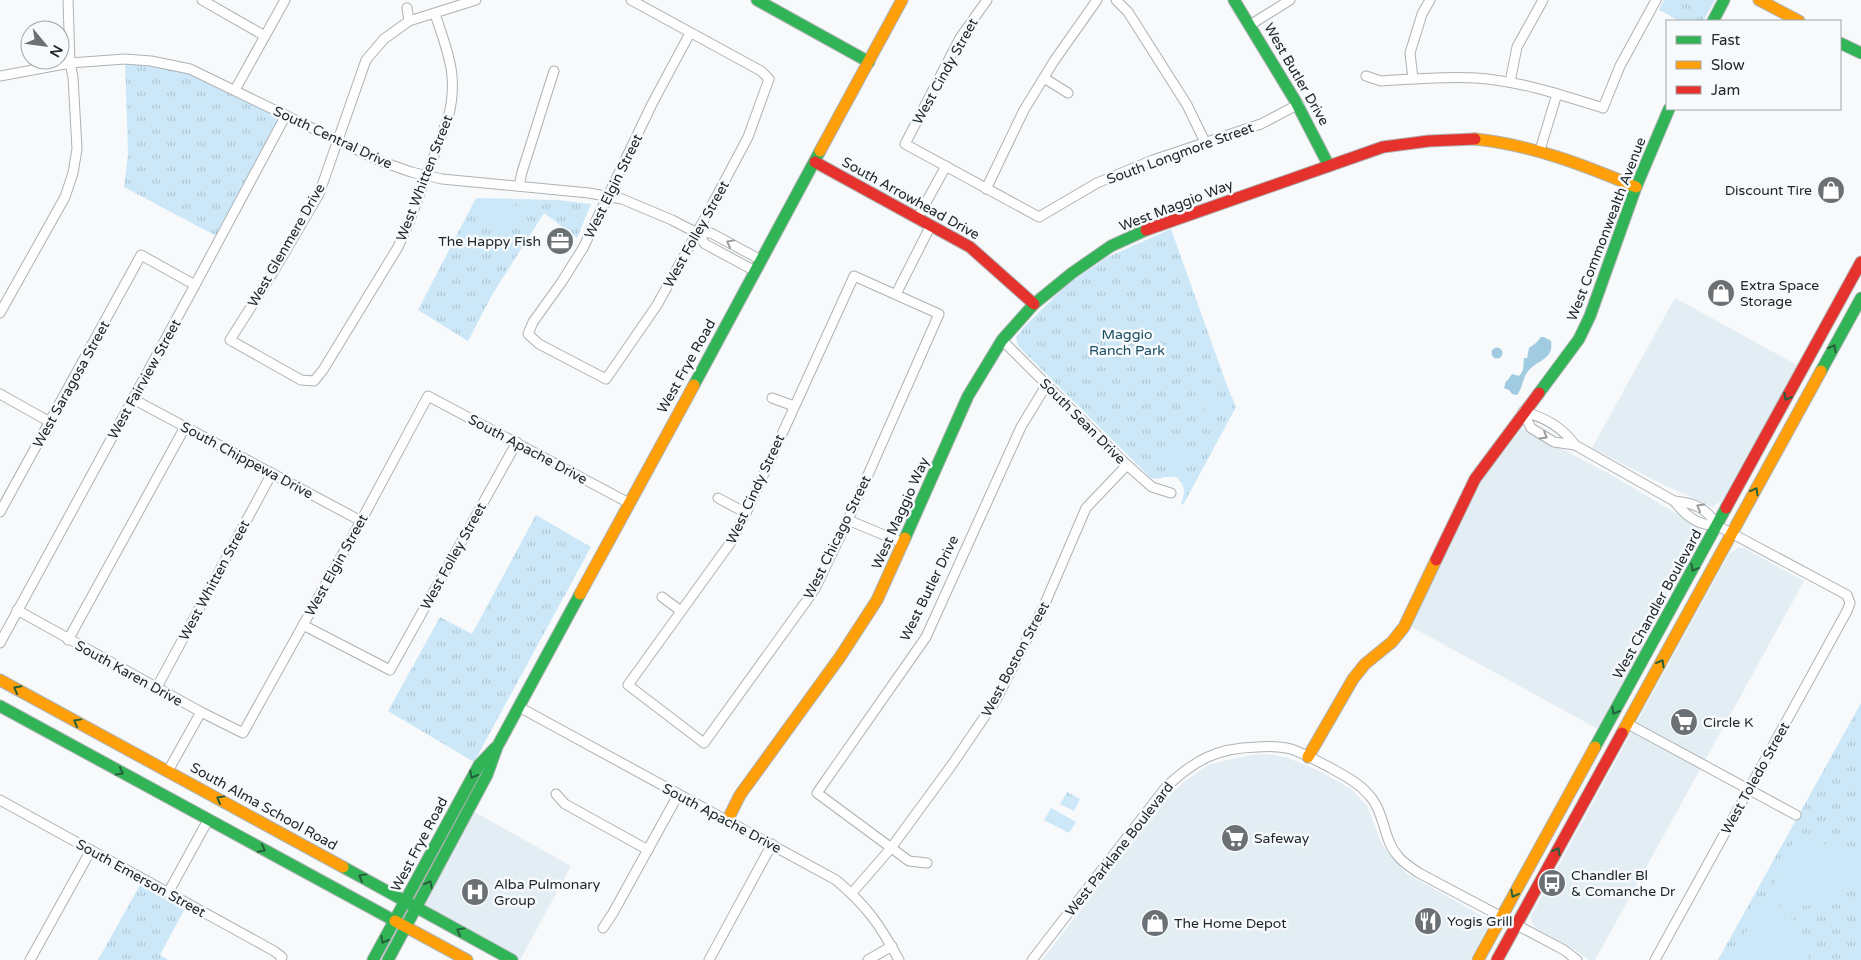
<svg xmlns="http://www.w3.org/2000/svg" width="1861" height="960" font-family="'Varela Round',sans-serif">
<defs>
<pattern id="grass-tufts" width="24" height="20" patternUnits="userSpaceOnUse" patternTransform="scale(1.25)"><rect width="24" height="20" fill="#cce8f8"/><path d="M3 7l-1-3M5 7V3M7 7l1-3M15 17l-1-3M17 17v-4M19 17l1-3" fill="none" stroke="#afc7d5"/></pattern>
</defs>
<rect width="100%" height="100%" fill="#f7f9fb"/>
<g fill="#e3eef4">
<polygon points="1675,298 1797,365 1722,501 1712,507 1662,484 1592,448"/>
<polygon points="1521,429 1526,430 1615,477 1699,527 1702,534 1691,556 1672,583 1652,620 1641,650 1598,729 1410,626 1481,482"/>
<polygon points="1738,548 1744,548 1804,581 1595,960 1589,960 1580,953 1536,928 1531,921 1531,916 1729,554"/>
<polygon points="1270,754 1288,758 1315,769 1350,788 1367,806 1381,842 1388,853 1406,873 1484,917 1487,921 1487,928 1470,960 1042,960 1166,799 1185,781 1210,764 1251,755"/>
<polygon points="469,809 571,866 520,960 512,960 416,908"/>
</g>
<g fill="url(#grass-tufts)">
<polygon points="1664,0 1715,0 1703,21 1680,21 1659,10"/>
<polygon points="125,59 190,69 286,115 220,238 124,187 128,154"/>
<polygon points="476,198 558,200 591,204 577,238 544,213 492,295 468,341 418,310"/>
<path d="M1171,229l55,154 10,24 -53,98 -2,-2c5,-11 4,-18 -5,-26h-12l-5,2 -8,-1 -132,-131 -2,-4 -1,-6 9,-11 43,-42 40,-27z"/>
<polygon points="536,515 591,547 474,762 388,711 440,617 472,634"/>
<polygon points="1861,703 1861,960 1718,960"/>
<polygon points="1067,792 1080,799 1074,811 1060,804"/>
<polygon points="140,885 184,910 160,955 168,960 98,960"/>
</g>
<g fill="#cce8f8">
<polygon points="478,202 522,206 521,226 476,223"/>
<polygon points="1202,384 1227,402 1216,417 1192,399"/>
<polygon points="1167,441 1192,457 1183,472 1158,456"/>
<polygon points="1051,808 1076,822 1069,833 1044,820"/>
<polygon points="1808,833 1861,868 1861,871 1845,893 1822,905 1796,906 1779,900 1771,890 1795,837"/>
<path d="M1768,899c25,12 37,34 41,61h-82z"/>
</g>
<g fill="#a1cbe0">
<path d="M1541,337h3l7,4c3,18 -13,19 -22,29 -7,8 -6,18 -12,25l-5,-1 -3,-4 -5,-2 2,-7h1l5,-7 7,2c6,-6 4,-11 5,-18h3l2,-10 7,-5z"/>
<circle cx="1497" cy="353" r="5.5"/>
</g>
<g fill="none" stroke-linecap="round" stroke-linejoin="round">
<g stroke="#adb2b4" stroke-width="11">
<g id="street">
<polyline points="202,0 265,36"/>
<polyline points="631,0 761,71 769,79 748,137 705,218 657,305 606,379 539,344 528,334 533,322 561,283 583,248 652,104 690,33"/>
<polyline points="987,0 960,38 905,144 1039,217 1097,183 1153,160 1261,124 1299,104"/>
<polyline points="1116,0 1128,12 1187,105 1205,142"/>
<polyline points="407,8 409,21"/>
<path d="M435,14c13,39 24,63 13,104l-40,107 -10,22 -75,123 -9,11 -13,-1 -71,-40 45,-71 44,-75 47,-134 18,-21 25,-18 67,-21"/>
<polyline points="1250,25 1290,0"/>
<polyline points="0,76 70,63 125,59 151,61 190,69 380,161 411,172 442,179 589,193 622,199 672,220 697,233 711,233 761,260"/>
<path d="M1366,76l15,5c31,-2 64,-5 95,-3 44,3 86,17 127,30l17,-42 36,-66"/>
<polyline points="1044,78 1068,93"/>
<polyline points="1413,79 1410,53 1422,14 1430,0"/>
<polyline points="1510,82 1517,47 1543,0"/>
<polyline points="235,90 285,0"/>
<polyline points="1540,150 1557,94"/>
<polyline points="519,186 522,172 554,71"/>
<polyline points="986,189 1024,110 1054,61 1097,0"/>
<polyline points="918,217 946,166"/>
<polyline points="697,233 705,244 755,271"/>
<polygon points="854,276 939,314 848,520 815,589 704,743 628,685 731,542 746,513"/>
<polyline points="896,294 931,225"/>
<polyline points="0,313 65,197 73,173 77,149 73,77 70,63 68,0"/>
<polyline points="1002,340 1127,465 1152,487 1171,493"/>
<polyline points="0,394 50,422"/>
<polyline points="772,398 794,406"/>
<polyline points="133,399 361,521"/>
<path d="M1523,412l8,16 23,14 21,3 99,56c13,16 23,24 44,25l129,69 3,8 -3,8 -192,349"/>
<path d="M1523,412c22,5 39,15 52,33"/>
<polyline points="718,498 746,513"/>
<path d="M1674,501c21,2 32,7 44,25"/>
<polyline points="0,512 141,255 195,285"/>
<polyline points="848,520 903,543"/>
<polyline points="662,597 681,611"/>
<polyline points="17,610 201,712 243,733 361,521 428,396 629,503"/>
<polyline points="303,625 390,670 517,442"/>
<polyline points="68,640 185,427"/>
<polyline points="0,643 195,285 286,115"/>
<polyline points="157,687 272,473"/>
<path d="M519,707l317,173c31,26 44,45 63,80"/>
<polyline points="1628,724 1796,815"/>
<polyline points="168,771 201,712"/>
<polyline points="556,794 565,804 648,850"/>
<polyline points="0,800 274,951 282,957 281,960"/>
<polyline points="927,863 909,861 817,793 926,637 1021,427 1047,384"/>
<polyline points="168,893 208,820"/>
<polyline points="852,893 891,848 951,766 996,700 1043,608 1086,508 1127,465"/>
<polyline points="603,928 613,913 678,795"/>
<polyline points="30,960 91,850"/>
<polyline points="709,960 772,844"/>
<polyline points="868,960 892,946"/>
<path d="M1032,960l134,-173c29,-27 50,-39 91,-40 11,-1 23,-1 34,2 12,4 26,12 38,18 14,8 29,15 40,28 16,17 14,45 29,61 5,7 14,12 21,17l145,77 13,10"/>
</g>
</g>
<g stroke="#adb2b4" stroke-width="13">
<g id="fast">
<polyline points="757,0 869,62"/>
<polyline points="1234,0 1296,102 1329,166"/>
<polyline points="1713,21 1724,0"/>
<polyline points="1840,43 1861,53"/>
<polyline points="1821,371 1861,298"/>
<polyline points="694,385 820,151"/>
<polyline points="1539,393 1579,339 1590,316 1636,187 1669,109"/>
<polyline points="905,538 968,396 1002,340 1034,304 1072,273 1111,246 1146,230"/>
<polyline points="0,706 395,921"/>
<polyline points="1595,747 1726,508"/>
<polyline points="343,867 512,960"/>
<polyline points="373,960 479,765 495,748"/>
<polyline points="388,960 487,775 497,747 580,594"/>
</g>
</g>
<g stroke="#adb2b4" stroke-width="13">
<g id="slow">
<polyline points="1759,0 1799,21"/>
<path d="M1475,139c57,6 109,26 161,48"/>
<polyline points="820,151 902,0"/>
<polyline points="580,594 694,385"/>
<polyline points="0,680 343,867"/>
<polyline points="1622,733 1821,371"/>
<polyline points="1308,757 1353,679 1365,664 1392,642 1404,627 1436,560"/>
<polyline points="727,821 740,795 840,657 877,600 905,538"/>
<polyline points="395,921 467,960"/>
<polyline points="1478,960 1595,747"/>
</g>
</g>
<g stroke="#adb2b4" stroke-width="13">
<g id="jam">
<polyline points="815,162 970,247 1034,304"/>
<polyline points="1146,230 1383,147 1429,141 1475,139"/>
<polyline points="1726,508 1861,262"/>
<polyline points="1436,560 1475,479 1539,393"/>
<polyline points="1497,960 1622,733"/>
</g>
</g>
<use href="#street" stroke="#fefefe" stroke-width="9"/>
<use href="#fast" stroke="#30b455" stroke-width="11"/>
<use href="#slow" stroke="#ff9f0a" stroke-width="11"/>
<use href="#jam" stroke="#e5322d" stroke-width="11"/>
</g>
<defs><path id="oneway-chevron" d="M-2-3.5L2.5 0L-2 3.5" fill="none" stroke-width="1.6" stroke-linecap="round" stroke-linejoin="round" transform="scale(1.25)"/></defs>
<g stroke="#9a9d9f">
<use href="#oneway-chevron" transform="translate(730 243) rotate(-151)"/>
<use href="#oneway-chevron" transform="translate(1544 436) rotate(31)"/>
<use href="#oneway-chevron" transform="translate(1700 507) rotate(-150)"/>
</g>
<g stroke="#265f3c">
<use href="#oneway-chevron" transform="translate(1833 348) rotate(-61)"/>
<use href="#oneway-chevron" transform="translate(1787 397) rotate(119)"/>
<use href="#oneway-chevron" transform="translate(1755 491) rotate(-61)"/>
<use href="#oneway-chevron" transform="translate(1694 568) rotate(119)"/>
<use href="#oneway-chevron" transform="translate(1661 663) rotate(-61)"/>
<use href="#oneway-chevron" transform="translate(17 689) rotate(-152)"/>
<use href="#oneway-chevron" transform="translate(1615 711) rotate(119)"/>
<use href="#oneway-chevron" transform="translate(77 722) rotate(-151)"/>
<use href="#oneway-chevron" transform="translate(120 772) rotate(29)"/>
<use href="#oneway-chevron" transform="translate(473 775) rotate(118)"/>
<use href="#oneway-chevron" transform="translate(220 799) rotate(-151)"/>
<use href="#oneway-chevron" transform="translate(262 849) rotate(28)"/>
<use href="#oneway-chevron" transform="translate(1557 851) rotate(-61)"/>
<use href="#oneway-chevron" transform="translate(362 877) rotate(-151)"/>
<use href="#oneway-chevron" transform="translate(429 884) rotate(-62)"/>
<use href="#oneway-chevron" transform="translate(1514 894) rotate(119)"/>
<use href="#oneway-chevron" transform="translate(460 931) rotate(-151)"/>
<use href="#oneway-chevron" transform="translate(384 940) rotate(119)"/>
</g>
<defs>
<g id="shop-disc" transform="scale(1.4375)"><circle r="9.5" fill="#6b7074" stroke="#f6fafc"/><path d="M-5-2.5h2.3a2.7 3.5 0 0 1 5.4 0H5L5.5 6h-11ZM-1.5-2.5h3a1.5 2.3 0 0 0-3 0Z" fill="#fff"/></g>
<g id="office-disc" transform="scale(1.4375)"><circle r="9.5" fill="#6b7074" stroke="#f6fafc"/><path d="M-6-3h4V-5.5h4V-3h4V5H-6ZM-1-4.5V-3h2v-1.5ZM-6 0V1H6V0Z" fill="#fff"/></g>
<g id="supermarket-disc" transform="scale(1.4375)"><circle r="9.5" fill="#6b7074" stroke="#f6fafc"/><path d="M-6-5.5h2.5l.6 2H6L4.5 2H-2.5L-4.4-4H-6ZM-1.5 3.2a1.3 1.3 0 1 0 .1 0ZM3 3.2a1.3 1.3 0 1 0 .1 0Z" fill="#fff"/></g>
<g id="bus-disc" transform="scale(1.4375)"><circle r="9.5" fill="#6b7074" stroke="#f6fafc"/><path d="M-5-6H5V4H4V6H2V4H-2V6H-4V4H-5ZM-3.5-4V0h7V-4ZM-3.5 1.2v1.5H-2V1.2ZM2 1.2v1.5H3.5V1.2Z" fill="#fff"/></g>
<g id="hospital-disc" transform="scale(1.4375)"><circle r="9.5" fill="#6b7074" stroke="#f6fafc"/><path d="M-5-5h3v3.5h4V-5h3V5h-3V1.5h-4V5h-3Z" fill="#fff"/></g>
<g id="restaurant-disc" transform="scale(1.4375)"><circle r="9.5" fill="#6b7074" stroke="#f6fafc"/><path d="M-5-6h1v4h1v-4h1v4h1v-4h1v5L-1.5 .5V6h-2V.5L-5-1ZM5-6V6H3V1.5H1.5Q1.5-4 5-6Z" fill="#fff"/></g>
</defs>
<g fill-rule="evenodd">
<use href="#shop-disc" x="1831" y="190"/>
<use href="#office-disc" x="560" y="241"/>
<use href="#shop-disc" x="1721" y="293"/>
<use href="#supermarket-disc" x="1684" y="722"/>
<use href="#supermarket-disc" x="1235" y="838"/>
<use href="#bus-disc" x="1552" y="883"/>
<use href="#hospital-disc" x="475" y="892"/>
<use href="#restaurant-disc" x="1428" y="921"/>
<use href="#shop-disc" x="1155" y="923"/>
</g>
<g text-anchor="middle" stroke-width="5" stroke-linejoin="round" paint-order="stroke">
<g font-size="14" fill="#20272b" stroke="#f6fafc">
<text transform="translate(945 71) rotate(-61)" y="5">West Cindy Street</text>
<text transform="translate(1297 74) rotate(60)" y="5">West Butler Drive</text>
<text transform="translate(333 137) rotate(25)" y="5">South Central Drive</text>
<text transform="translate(1180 153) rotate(-20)" y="5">South Longmore Street</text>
<text transform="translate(424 178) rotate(-69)" y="5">West Whitten Street</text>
<text transform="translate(613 186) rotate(-64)" y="5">West Elgin Street</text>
<text transform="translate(911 198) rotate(29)" y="5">South Arrowhead Drive</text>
<text transform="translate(1176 205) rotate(-21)" y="5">West Maggio Way</text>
<text transform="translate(1606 229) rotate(-69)" y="5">West Commonwealth Avenue</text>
<text transform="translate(696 234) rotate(-61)" y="5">West Folley Street</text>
<text transform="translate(286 245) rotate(-60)" y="5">West Glenmere Drive</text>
<text transform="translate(686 366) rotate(-61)" y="5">West Frye Road</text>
<text transform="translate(144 379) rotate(-61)" y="5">West Fairview Street</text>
<text transform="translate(71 384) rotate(-61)" y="5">West Saragosa Street</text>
<text transform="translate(1083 421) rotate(45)" y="5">South Sean Drive</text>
<text transform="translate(528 449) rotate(28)" y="5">South Apache Drive</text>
<text transform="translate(247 460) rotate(28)" y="5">South Chippewa Drive</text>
<text transform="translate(755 489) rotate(-65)" y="5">West Cindy Street</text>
<text transform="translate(900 513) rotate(-66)" y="5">West Maggio Way</text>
<text transform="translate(837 537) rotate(-64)" y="5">West Chicago Street</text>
<text transform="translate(453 556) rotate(-61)" y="5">West Folley Street</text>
<text transform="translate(336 565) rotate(-61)" y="5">West Elgin Street</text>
<text transform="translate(214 580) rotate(-62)" y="5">West Whitten Street</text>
<text transform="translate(929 588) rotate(-64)" y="5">West Butler Drive</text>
<text transform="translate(1657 604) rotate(-61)" y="5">West Chandler Boulevard</text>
<text transform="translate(1015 659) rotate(-62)" y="5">West Boston Street</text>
<text transform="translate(129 673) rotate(29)" y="5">South Karen Drive</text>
<text transform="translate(1755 778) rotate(-61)" y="5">West Toledo Street</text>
<text transform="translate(264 806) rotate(29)" y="5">South Alma School Road</text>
<text transform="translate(722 818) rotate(28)" y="5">South Apache Drive</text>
<text transform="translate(419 844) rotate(-62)" y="5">West Frye Road</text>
<text transform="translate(1119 849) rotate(-52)" y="5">West Parklane Boulevard</text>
<text transform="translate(141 878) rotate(29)" y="5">South Emerson Street</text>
</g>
<g font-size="14" fill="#20272b" stroke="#f6fafc" text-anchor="start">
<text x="1812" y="195" text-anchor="end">Discount Tire</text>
<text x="541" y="246" text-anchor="end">The Happy Fish</text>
<text x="1740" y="290">Extra Space<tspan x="1740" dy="16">Storage</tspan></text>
<text x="1703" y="727">Circle K</text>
<text x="1254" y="843">Safeway</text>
<text x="1571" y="880">Chandler Bl<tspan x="1571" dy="16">&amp; Comanche Dr</tspan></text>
<text x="494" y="889">Alba Pulmonary<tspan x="494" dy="16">Group</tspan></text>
<text x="1447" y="926">Yogis Grill</text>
<text x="1174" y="928">The Home Depot</text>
</g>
<g font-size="14" fill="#1b4c61" stroke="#f6fafc">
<text x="1127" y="339">Maggio<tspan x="1127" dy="16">Ranch Park</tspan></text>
</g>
</g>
<rect x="1666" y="20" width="175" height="90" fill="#f6fafc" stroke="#a0a6a8"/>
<rect x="1676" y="36" width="25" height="8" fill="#30b455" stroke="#a0a6a8"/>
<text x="1711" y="45" font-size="15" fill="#20272b">Fast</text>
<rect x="1676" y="61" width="25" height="8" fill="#ff9f0a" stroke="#a0a6a8"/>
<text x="1711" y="70" font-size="15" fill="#20272b">Slow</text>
<rect x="1676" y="86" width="25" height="8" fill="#e5322d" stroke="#a0a6a8"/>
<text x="1711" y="95" font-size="15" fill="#20272b">Jam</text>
<g transform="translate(45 45) rotate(119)"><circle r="24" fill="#f6fafc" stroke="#a0a6a8"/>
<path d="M0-4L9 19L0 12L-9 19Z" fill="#6b7074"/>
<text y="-8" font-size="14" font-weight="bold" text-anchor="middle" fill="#20272b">N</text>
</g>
</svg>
